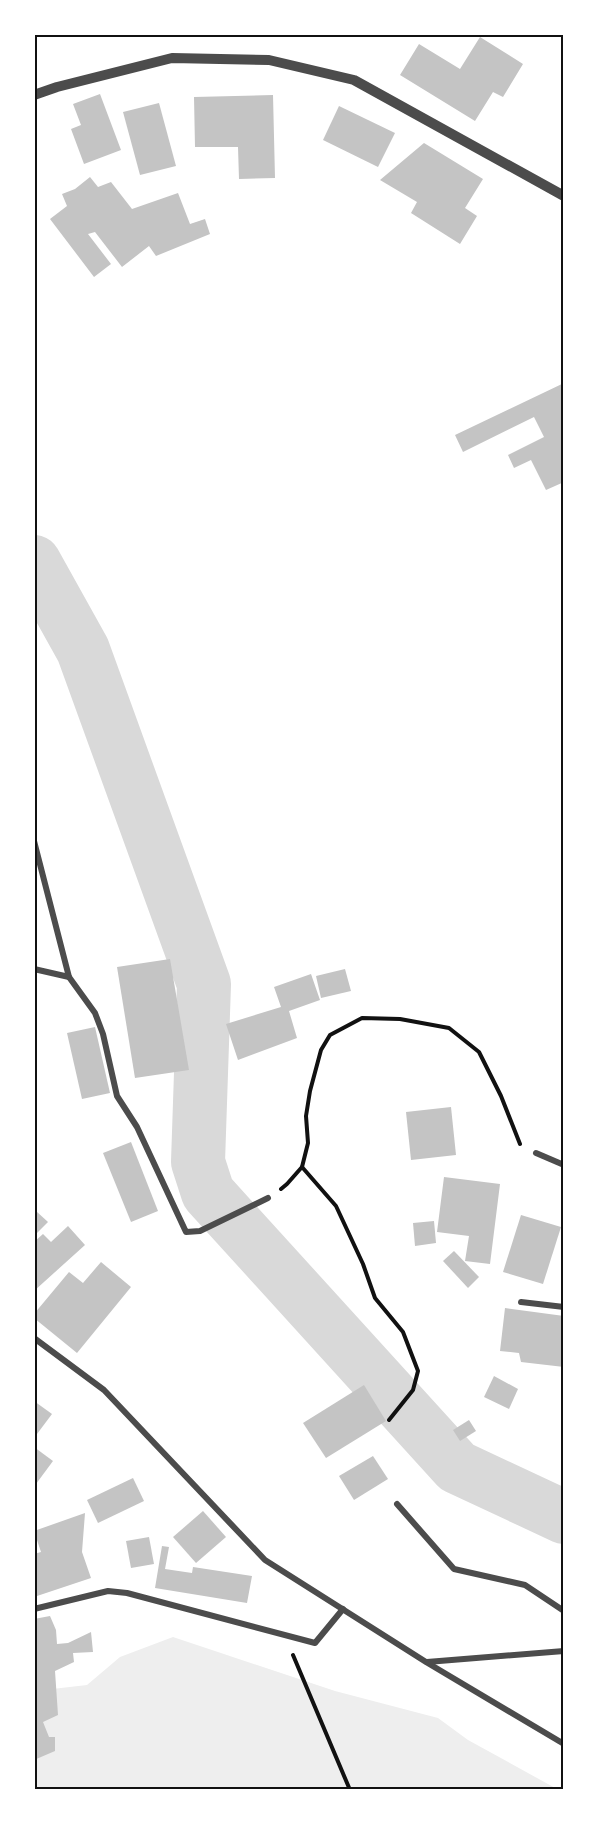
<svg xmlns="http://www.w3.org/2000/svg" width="598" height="1824" font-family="Mulish,sans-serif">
<rect width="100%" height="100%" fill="#fff"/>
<polygon fill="#eee" points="173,1637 335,1691 438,1718 468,1740 557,1789 35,1790 35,1691 87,1685 120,1657"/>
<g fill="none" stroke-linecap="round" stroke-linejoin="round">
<polyline stroke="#d9d9d9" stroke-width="54" points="34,562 83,650 204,984 198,1162 208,1193 457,1467 564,1517"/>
</g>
<g fill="#c4c4c4">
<polygon points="480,37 523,64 503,97 493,92 475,121 400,75 419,44 460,69"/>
<polygon points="100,94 121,150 84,164 71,129 81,125 73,104"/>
<polygon points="273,95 275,178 239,179 238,147 195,147 194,97"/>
<polygon points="159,103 176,166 140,175 123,112"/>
<polygon points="339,106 395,133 378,167 323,140"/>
<polygon points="424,143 483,179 465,208 477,216 460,244 411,213 417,202 380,180"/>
<polygon points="90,177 98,187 111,182 132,209 178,193 190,224 205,219 210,234 156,256 149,246 122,267 95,232 88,234 111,264 94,277 50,219 67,206 62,194 75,189"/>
<polygon points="564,383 564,482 546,490 531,460 514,468 508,455 544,437 534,417 463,452 455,435"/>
<polygon points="170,959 189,1070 135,1078 117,967"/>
<polygon points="345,969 351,991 321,998 316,976"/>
<polygon points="311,974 320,1000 289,1011 297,1038 238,1060 226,1024 281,1007 274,987"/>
<polygon points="95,1027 110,1093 82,1099 67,1033"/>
<polygon points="451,1107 456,1155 411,1160 406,1112"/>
<polygon points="131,1142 158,1211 131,1222 103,1153"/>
<polygon points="444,1177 500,1184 490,1264 465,1261 469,1236 437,1232"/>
<polygon points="36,1211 48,1222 34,1236 34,1212"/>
<polygon points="521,1215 561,1227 543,1284 503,1272"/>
<polygon points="434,1221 436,1243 415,1246 413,1223"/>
<polygon points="68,1226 85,1245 34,1291 34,1242 43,1234 51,1242"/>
<polygon points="454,1251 479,1277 468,1288 443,1261"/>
<polygon points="101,1262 131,1287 77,1353 34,1318 34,1314 69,1272 83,1283"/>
<polygon points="505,1308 564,1316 564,1367 521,1362 519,1353 500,1351"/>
<polygon points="494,1376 518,1389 509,1409 484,1397"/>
<polygon points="364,1385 386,1421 326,1458 303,1423"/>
<polygon points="34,1401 52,1414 34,1438"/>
<polygon points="469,1420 476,1431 460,1441 453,1430"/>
<polygon points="34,1447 53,1461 36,1484 34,1483"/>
<polygon points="373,1456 388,1479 354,1500 339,1476"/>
<polygon points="133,1478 144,1501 98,1523 87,1500"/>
<polygon points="203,1511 226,1537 196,1563 173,1537"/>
<polygon points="85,1513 82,1552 91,1578 34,1597 34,1554 41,1552 34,1531"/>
<polygon points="149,1537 154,1564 131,1568 126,1541"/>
<polygon points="162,1546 169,1547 165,1569 192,1573 193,1567 252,1576 247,1603 155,1588"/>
<polygon points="50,1616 56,1630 57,1644 68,1643 91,1632 93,1652 73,1653 74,1662 55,1671 58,1715 43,1722 49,1737 55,1737 55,1751 34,1760 34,1619"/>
</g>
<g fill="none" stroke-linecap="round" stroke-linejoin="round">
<g stroke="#111" stroke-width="4">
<polyline points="302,1167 336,1206 363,1264 375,1298 403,1332 418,1371 413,1390 389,1420"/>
<polyline points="281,1189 287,1184 302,1167 308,1143 306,1116 310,1091 321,1050 330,1035 362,1018 400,1019 449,1028 479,1052 501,1096 520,1144"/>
<polyline points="293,1655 350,1790"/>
</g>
<g stroke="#4c4c4c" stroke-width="6">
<polyline points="34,841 69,977 34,969"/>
<polyline points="69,977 95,1013 103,1034 117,1096 137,1127 186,1232 200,1231 268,1198"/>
<polyline points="536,1153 564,1165"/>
<polyline points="521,1302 564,1307"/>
<polyline points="34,1338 104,1390 265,1560 426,1662 564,1744"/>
<polyline points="397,1504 454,1569 525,1585 564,1611"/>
<polyline points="34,1609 108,1591 127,1593 315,1643 343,1609"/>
<polyline points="427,1662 564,1651"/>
</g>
<polyline stroke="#4c4c4c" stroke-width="10" points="34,95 57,87 172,58 269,60 354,80 564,196"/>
</g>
<rect width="598" height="1824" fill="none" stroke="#ffffff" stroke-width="72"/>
<rect x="36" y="36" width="526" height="1752" fill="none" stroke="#111" stroke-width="2"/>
</svg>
